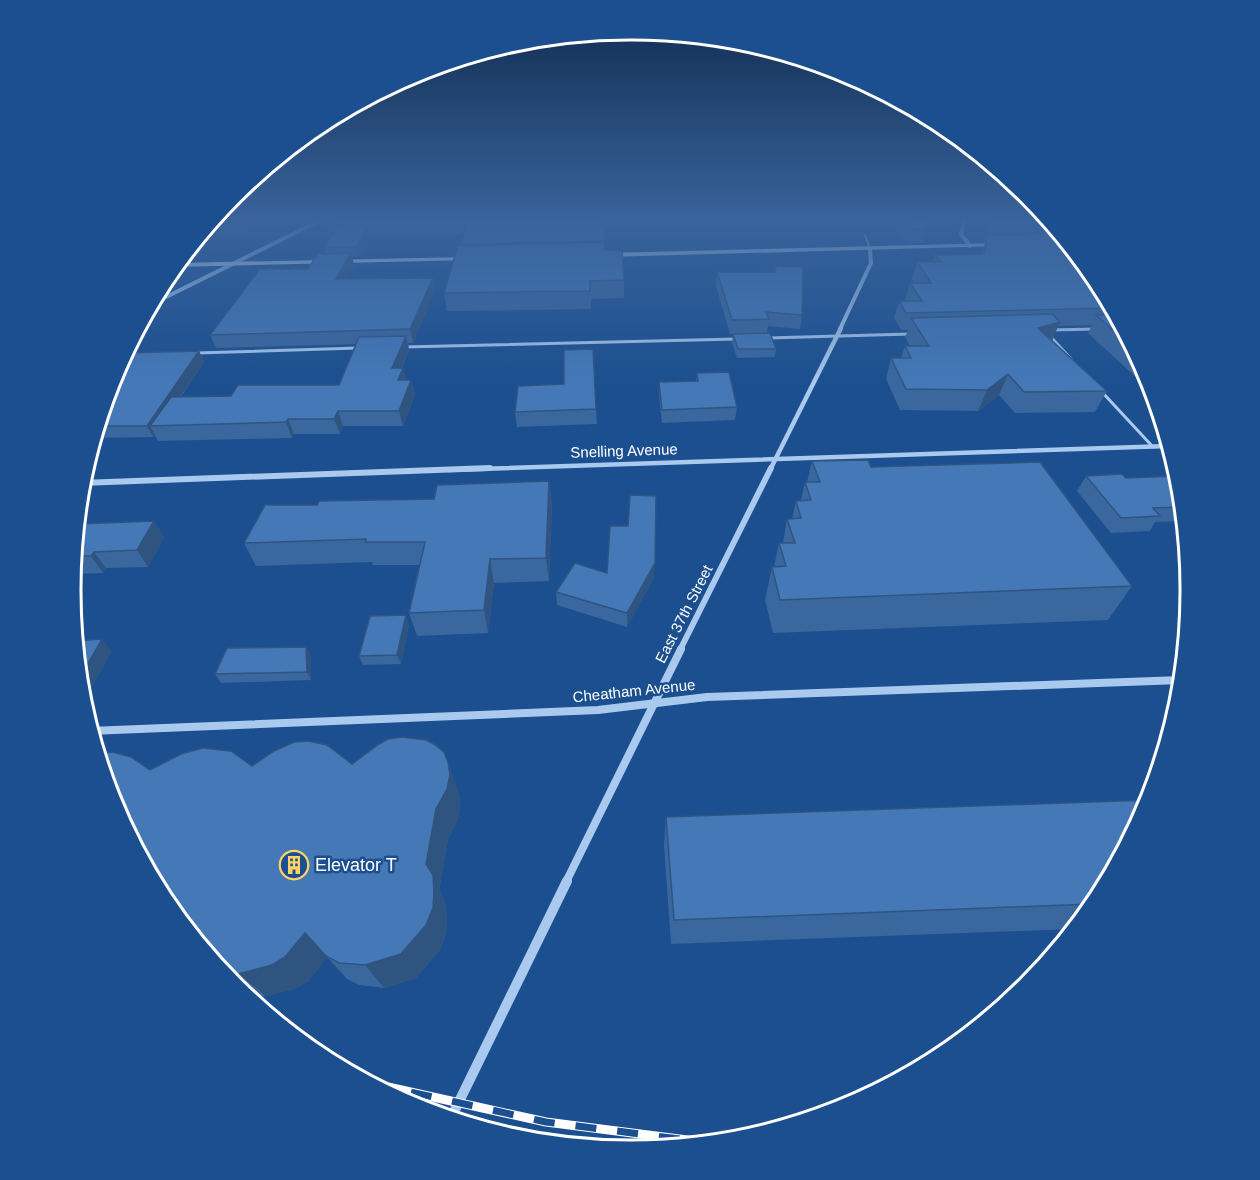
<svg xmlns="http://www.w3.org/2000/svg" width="1260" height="1180" font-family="Arial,sans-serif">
<rect width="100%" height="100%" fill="#1b4f8f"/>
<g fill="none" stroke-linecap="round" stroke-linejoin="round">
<g stroke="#a9c9ee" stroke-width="2">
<polyline points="865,235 870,249"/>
<polyline points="1081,329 1096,329"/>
</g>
<g stroke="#a9c9ee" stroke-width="3">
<polyline points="1050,330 1096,329"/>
<polyline points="1049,335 1071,359"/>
<polyline points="768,338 910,334"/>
<polyline points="403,347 736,339"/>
<polyline points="196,353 358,348"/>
<polyline points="1102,392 1153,447"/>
</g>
<g stroke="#a9c9ee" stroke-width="4">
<polyline points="964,219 961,234 970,246"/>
<polyline points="150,305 323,219"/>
<polyline points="840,329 871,263 870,249"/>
</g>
<g stroke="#a9c9ee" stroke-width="4.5">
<polyline points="448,470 1169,446"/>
<polyline points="770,470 841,328"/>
</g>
<g stroke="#a9c9ee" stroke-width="6">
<polyline points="81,483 490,468"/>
<polyline points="680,650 771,468"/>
</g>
<g stroke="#a9c9ee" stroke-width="8">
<polyline points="90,731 598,710 707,697 1181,680"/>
<polyline points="566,882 681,649"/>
</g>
<polyline stroke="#a9c9ee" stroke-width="10" points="451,1118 567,881"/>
<g fill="#d6e6fa" fill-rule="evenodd">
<polygon points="999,243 1001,244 1001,246 605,257 602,255 605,253"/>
<polygon points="468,257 471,259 470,260 174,267 177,263"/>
</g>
<g stroke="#fff" stroke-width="9">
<g id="rail">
<polyline points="370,1083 546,1122 695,1141"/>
<polyline points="688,1142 737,1139"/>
<polyline points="586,1146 658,1143"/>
</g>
</g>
<use href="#rail" stroke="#1b4f8f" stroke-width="7" stroke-dasharray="21" stroke-linecap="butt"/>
</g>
<g fill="#3a679d">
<polygon points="213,219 260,219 247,232 202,233"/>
<polygon points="340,219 821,219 819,226 606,229 605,250 624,280 624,298 591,299 591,309 447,311 444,293 461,245 464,234 371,235 359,256 352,257 354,265 346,279 433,278 435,290 413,343 408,343 409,350 402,368 403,368 406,380 411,380 415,395 403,426 343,426 340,434 294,434 292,438 158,441 155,435 153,437 94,438 113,375 199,351 204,362 181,397 231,396 339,385 356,344 216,348 210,335 308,269 325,253 324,247 331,236 329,236 327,226"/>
<polygon points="887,219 931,219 922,243 907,243"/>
<polygon points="988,219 1047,219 1096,279 1148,376 1153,393 1088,333 1092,325 1058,326 1052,341 1107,391 1095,412 1015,413 999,395 978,411 900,410 886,379 891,358 901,358 905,346 910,346 905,337 908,330 901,330 894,318 899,301 906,301 905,300 910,283 915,283 912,279 917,262 932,262 935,255 982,254 985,242 984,242"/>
<polygon points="717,272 802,315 800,329 768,326 767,333 776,349 775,357 737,358 732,342 733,334 730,334 716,286"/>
<polygon points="697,373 737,407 735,420 662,423 659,395 659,382 696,381"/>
<polygon points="596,409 597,424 517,427 515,412"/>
<polygon points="812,461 871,467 1132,586 1108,620 773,633 765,600 772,567 774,567 779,543 783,543 787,519 792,519 796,501 801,500 805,482 807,482"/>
<polygon points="1086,476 1179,481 1183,521 1155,522 1150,531 1111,533 1077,491"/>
<polygon points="549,481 552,504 549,581 494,583 488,633 417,636 409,613 419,565 373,565 372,562 256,566 244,543 317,505 434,499"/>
<polygon points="154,521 164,538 148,567 106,568 103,573 72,574 77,524"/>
<polygon points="607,573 654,577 627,627 557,605 556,592"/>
<polygon points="409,624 401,664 363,665 359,656"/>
<polygon points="306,647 311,656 311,680 221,683 215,674"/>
<polygon points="352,764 459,793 460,805 458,819 448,839 439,890 445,902 447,919 446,934 440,950 416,978 384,988 359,985 347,979 327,957 309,980 297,988 266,996 255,997 234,986 164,901 150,770 252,766"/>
<polygon points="666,817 1095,901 1073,929 671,944 664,846"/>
</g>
<g fill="#305480">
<polygon points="249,219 260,219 247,232 244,224"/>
<polygon points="930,219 931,219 922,243 926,229"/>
<polygon points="368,225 371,235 359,256 356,247"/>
<polygon points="351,253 354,265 339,292 336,279"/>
<polygon points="433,278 435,290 413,343 410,329"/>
<polygon points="1060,322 1051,342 1038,328"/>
<polygon points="406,336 409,350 395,383 392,368"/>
<polygon points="199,351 204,362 161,425 150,426 155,435 153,437 147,426"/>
<polygon points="403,368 407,382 398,380"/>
<polygon points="1008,374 999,395 978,411 987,390"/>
<polygon points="411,380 415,395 403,426 399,411"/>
<polygon points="338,411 343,426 340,434 334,419"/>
<polygon points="288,419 294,434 292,438 286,422"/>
<polygon points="549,481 552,504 549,581 546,558"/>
<polygon points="154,521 164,538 148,567 137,550"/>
<polygon points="94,552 106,568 103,573 91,556"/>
<polygon points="490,559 494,583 488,633 484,610"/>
<polygon points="655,563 654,577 627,627 627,613"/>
<polygon points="406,615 409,624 401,664 397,655"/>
<polygon points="102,639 112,652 82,704 81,699 79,679"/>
<polygon points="306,647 311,656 311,680 307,672"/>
<polygon points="448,762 459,793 460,805 458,819 448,839 439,890 445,902 447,919 446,934 440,950 416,978 384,988 365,965 426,864 436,809"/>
<polygon points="305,933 327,957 309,980 297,988 266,996 238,974"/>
</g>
<g fill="#4478b7" stroke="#305480" stroke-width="1.5">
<polygon points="213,219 249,219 244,224 209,225"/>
<polygon points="340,219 617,219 606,220 605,241 461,244 466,225 368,225 356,247 324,247 338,226 327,226"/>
<polygon points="902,219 930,219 926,229 911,229"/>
<polygon points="990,219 1047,219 1051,225 989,226"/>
<polygon points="1058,233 1096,279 1111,308 906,313 899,301 922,301 910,283 931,283 917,262 941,262 935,255 984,254 988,235"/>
<polygon points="605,242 604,250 622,251 624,280 590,281 590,291 444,293 458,246"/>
<polygon points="351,253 336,279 433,278 410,329 210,335 260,269 308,269 318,254"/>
<polygon points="776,266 803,267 802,315 766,312 769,319 732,320 717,272 775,272"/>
<polygon points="1052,314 1060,322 1038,328 1107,391 1024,392 1008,374 987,390 906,389 891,358 911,358 905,346 929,346 911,318"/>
<polygon points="1096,315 1115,315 1132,347"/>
<polygon points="770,333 776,349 738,349 733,334"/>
<polygon points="406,336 392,368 403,368 398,380 411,380 399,411 338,411 334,419 288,419 286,422 150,426 171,397 231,396 238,385 339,385 359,337"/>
<polygon points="593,349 596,409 515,412 518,386 564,384 564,350"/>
<polygon points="199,351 147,426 97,426 113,375 125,353"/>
<polygon points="729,372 737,407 662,410 659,382 698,381 697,373"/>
<polygon points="868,460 871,467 1040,462 1132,586 780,600 772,567 786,566 779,543 795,543 787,519 801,518 796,501 811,500 805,482 820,482 812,461"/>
<polygon points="1122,474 1126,478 1178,476 1179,481 1182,507 1153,508 1160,516 1121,518 1086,476"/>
<polygon points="549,481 546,558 490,559 484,610 409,613 425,542 365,542 366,539 244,543 265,505 317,505 319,501 434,499 437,485"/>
<polygon points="630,495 656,496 655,563 627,613 556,592 575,563 607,573 610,526 628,526"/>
<polygon points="154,521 137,550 94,552 91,556 73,556 77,524"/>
<polygon points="406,615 397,655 359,656 370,616"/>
<polygon points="102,639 79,679 75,641"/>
<polygon points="306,647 307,672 215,674 227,648"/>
<polygon points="403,737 426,740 434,744 444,752 448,762 450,775 447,789 436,809 426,864 433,875 434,893 433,908 426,925 401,954 365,965 339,963 326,956 305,933 285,957 272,965 238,974 226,974 223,973 164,901 112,804 97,754 112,752 131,757 150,770 181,754 203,748 231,751 252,766 274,751 294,742 308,741 327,745 352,764 379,744 388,739"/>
<polygon points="1149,800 1147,805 1093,904 674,920 666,817"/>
</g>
<linearGradient id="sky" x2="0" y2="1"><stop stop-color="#0f2b4f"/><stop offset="0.57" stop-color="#39639b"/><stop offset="1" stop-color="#39639b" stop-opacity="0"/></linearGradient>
<rect width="1260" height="385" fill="url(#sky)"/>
<defs>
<g id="building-ring" transform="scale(1.5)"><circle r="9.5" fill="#1b4f8f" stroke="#ffd166" stroke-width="1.5"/><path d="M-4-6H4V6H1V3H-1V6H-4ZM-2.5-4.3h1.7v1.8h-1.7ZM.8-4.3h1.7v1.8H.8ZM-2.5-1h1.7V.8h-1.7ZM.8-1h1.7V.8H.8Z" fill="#ffd166"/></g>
</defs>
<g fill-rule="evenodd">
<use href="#building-ring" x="294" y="865"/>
</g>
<g text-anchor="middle" stroke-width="5" stroke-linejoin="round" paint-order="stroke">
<g font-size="15" fill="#fff" stroke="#1b4f8f">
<text transform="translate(624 451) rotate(-2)" y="5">Snelling Avenue</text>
<text transform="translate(684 614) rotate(-63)" y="5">East 37th Street</text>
<text transform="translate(634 691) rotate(-6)" y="5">Cheatham Avenue</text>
</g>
<g font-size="18" fill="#fff" stroke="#1b4f8f" text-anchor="start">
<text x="315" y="871">Elevator T</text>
</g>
</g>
<path d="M0 0H1260V1180H0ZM630 40H631A549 549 0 0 1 1180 589V591A549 549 0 0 1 631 1140H630A549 549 0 0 1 81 591V589A549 549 0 0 1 630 40Z" fill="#1b4f8f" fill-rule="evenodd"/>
<path fill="none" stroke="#fff" stroke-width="3" d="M630 40H631A549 549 0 0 1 1180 589V591A549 549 0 0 1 631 1140H630A549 549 0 0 1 81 591V589A549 549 0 0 1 630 40Z"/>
</svg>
